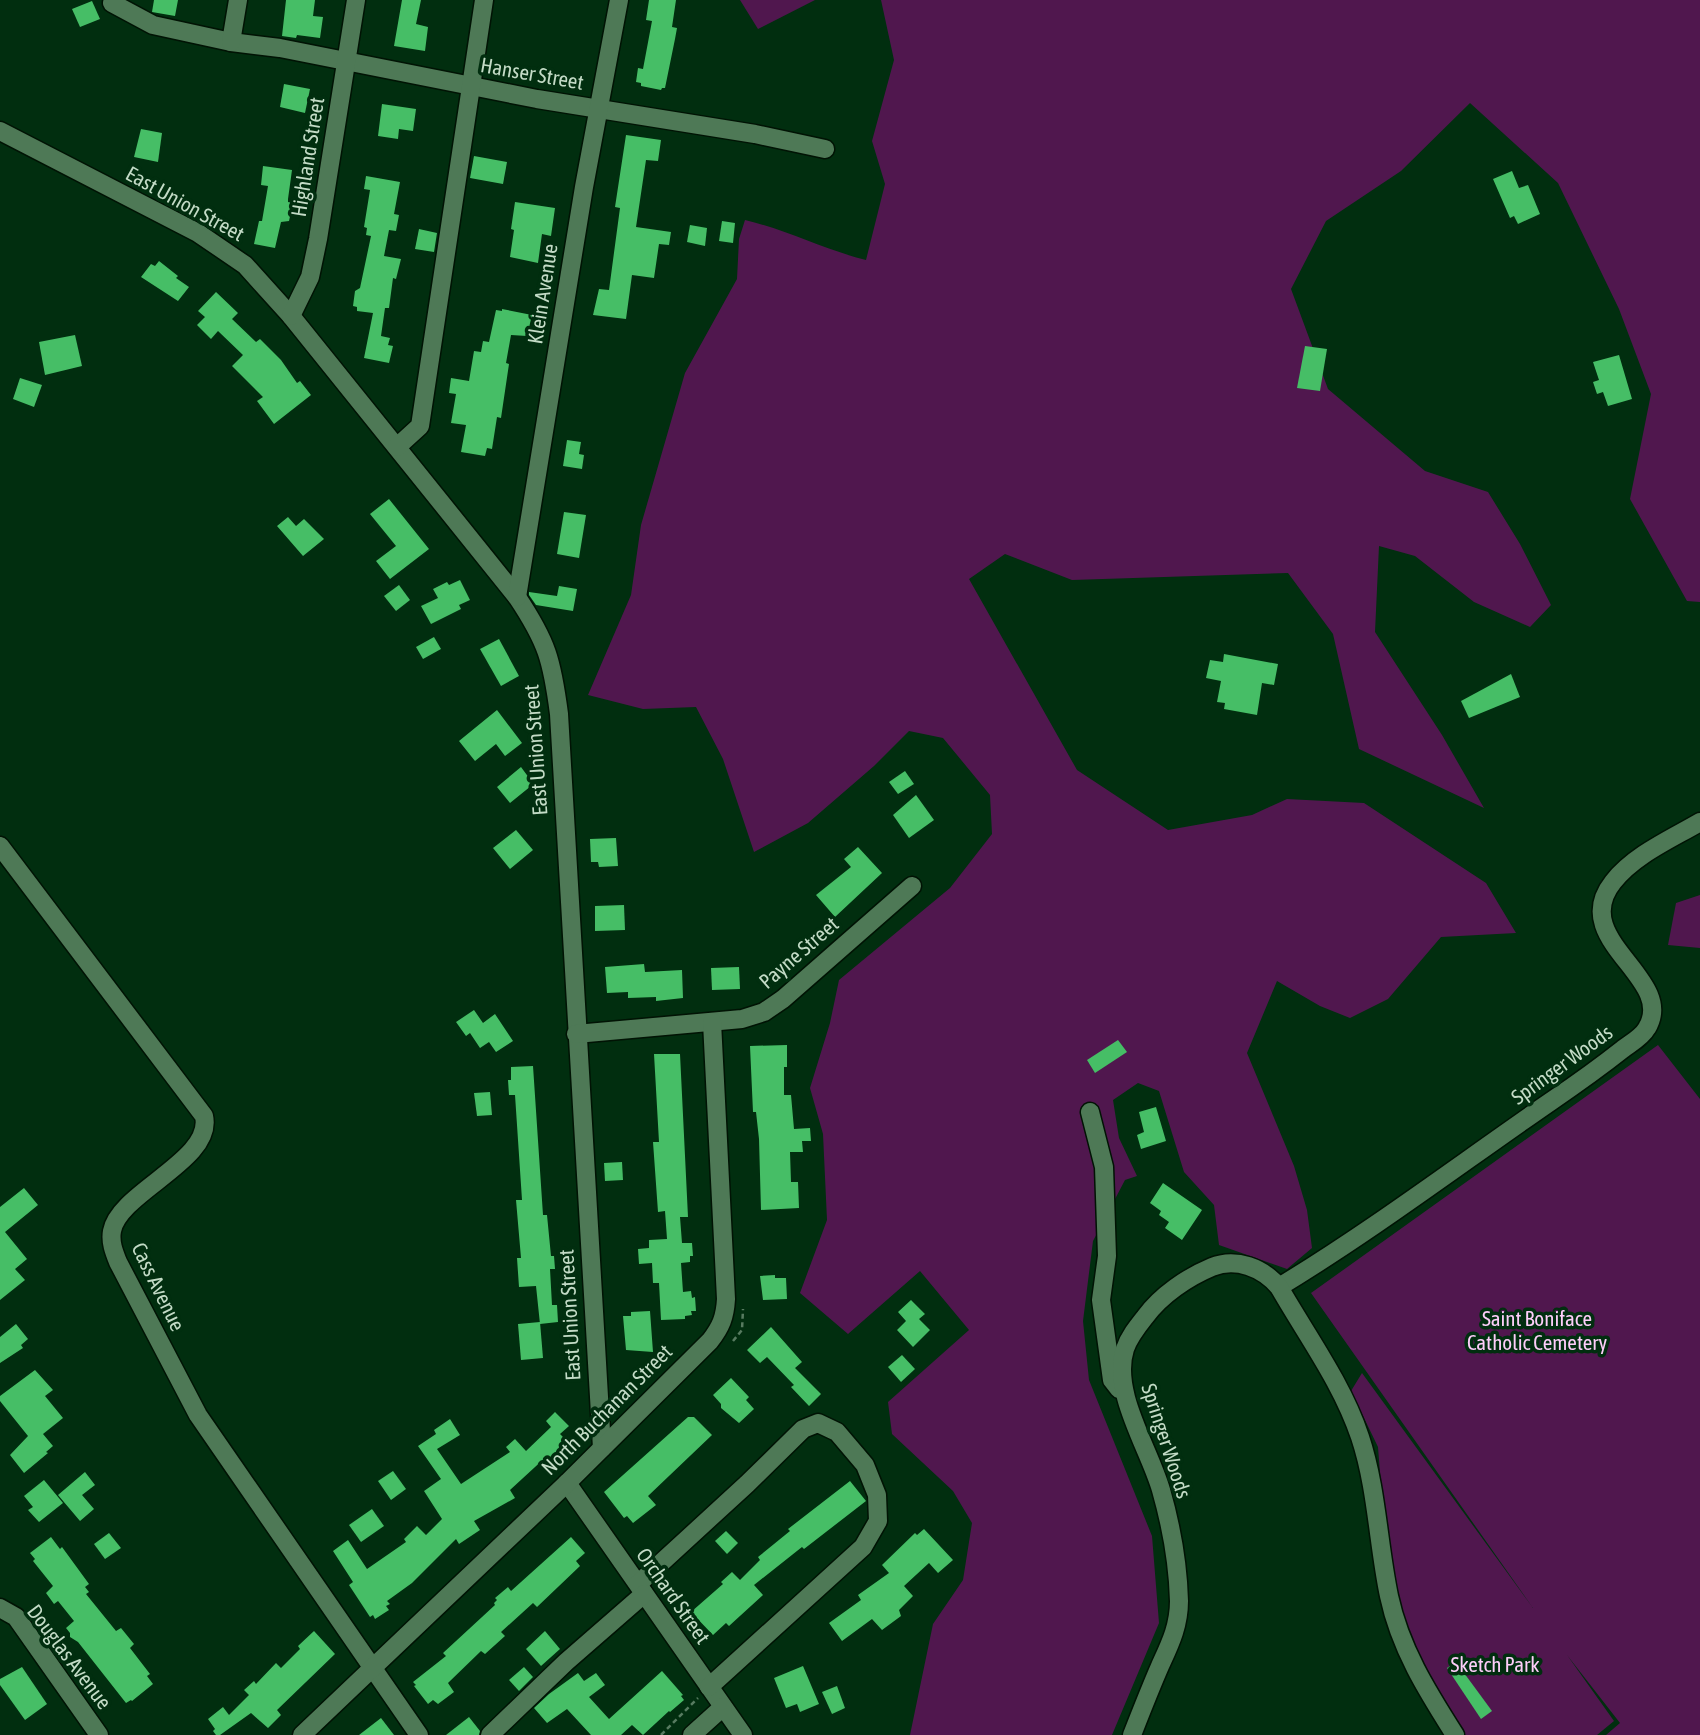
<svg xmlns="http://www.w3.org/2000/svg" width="1700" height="1735" font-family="'Asap Condensed',sans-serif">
<rect width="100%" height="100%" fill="#012e0f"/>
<g fill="#50174e">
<polygon points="740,0 815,0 758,29"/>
<path d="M881,0h819v602l-13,-1 -57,-102 21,-105 -32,-85 -61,-126 -88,-80 -69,68 -75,50 -35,68 37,100 97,82 63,21 32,52 31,61 -21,22 -56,-25 -59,-46 -36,-10 -4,86 67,103 42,73 -125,-59 -26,-115 -45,-61 -216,7 -67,-26 -36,25 108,191 91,60 84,-15 35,-16 77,4 122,80 30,50 -75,4 -53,62 -38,19 -30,-12 -43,-25 -30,72 47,113 13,44 5,38 -25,21 -68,-24 -5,-40 -30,-33 -25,-81 -21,-8 -25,17 6,38 18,38 -12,4 -32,61 -10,80 6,59 63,156 7,87 -47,112h-202l23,-111 30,-44 9,-57 -19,-32 -61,-57 -4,-32 81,-72 -49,-59 -72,63 -48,-41 27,-73 -4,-86 -13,-46 20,-65 9,-43 111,-92 42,-54 -2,-39 -47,-57 -34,-7 -35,35 -66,57 -54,29 -31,-93 -27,-52 -53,2 -55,-14 43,-100 10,-70 44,-152 52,-94 2,-40 6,-19c42,10 80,30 121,40l19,-76 -13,-43 22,-81z"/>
<polygon points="1700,895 1700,948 1668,945 1676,903"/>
<polygon points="1658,1045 1700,1099 1700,1735 1606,1735 1620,1723 1567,1655 1614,1721 1597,1735 1464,1735 1415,1654 1400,1604 1390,1557 1383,1512 1378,1447 1351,1391 1362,1373 1533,1608 1311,1293"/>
</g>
<g fill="#46be66">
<polygon points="154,0 178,0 175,16 152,12"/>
<polygon points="286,0 315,0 313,16 323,17 320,38 297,35 296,38 282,36"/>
<polygon points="402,0 421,0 416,24 428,27 425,51 394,46"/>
<polygon points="649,0 676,0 672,27 677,28 675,39 665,88 662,88 661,90 641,86 641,83 636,82 638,68 643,69 652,21 646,20"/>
<polygon points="92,1 100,19 80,27 72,9"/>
<polygon points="284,84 310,89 305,113 280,107"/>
<polygon points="382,104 416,109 413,131 399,129 398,139 378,136"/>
<polygon points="141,129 162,133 158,162 134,157"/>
<polygon points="626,135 661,140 658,161 646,160 636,227 671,232 669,245 659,244 654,278 632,275 626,319 593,315 599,289 609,290 620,208 615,207"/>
<polygon points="474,156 507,162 503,184 470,178"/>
<polygon points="263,166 292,170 288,199 288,202 293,203 289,221 281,222 275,248 254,244 259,221 262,221 268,186 261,185"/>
<polygon points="1512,171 1519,188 1528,185 1540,214 1518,224 1514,216 1510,218 1493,179"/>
<polygon points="366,176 400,182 394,214 399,215 396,231 389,230 384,256 401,259 396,279 393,278 389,308 385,308 381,336 390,338 388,345 393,346 389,363 364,358 373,313 357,311 357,307 353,306 355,291 360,288 371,236 366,235 367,228 364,227 370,190 364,189"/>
<polygon points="515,202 555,208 551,236 542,234 538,263 510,257 514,230 511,229"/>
<polygon points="722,221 735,223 733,243 719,241"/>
<polygon points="690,225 707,228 705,246 687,242"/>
<polygon points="419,229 437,233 434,252 415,249"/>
<polygon points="159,261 178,276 176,278 189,287 178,301 141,277 151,264 155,266"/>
<polygon points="216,292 238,313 232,319 256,342 260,339 281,360 297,383 300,381 311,395 274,424 257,401 263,397 232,366 243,355 218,331 211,339 197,325 205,317 198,311"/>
<polygon points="502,309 532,315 527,336 511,335 506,363 509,364 501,418 497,417 492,449 487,448 485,456 461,452 466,425 451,423 456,394 449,393 451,378 469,381 474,351 481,352 483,341 489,342 496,310 502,311"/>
<polygon points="75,335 82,366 45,375 39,342"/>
<polygon points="1305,346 1327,349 1320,391 1297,388"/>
<polygon points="1619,355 1632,399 1608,406 1603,392 1597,394 1593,382 1599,380 1593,362"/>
<polygon points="20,378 42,385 34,407 13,399"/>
<polygon points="567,440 581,442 579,454 584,455 582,469 563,466"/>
<polygon points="389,499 429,549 390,579 376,561 396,546 370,514"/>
<polygon points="564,512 586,515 579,558 557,554"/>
<polygon points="288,517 296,526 304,519 324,539 303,556 277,526"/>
<polygon points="460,580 470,600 459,605 461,609 431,624 421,606 438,598 433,589 447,582 449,585"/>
<polygon points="399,585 410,600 396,611 384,596"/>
<polygon points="559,586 577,589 573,611 536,605 529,595 529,592 557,596"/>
<polygon points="434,637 441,649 423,659 416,647"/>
<polygon points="499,639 519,676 501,686 480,649"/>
<polygon points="1224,654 1278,664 1274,685 1262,683 1257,715 1224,709 1225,703 1217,702 1221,681 1206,678 1210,660 1223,662"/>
<polygon points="1511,674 1520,697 1469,718 1461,701"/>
<polygon points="497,710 522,743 505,756 496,744 475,761 459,741"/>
<polygon points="521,767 532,782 529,784 531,786 510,803 497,787"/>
<polygon points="905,771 914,784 898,794 889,782"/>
<polygon points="916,795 934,820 909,838 893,815"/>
<polygon points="516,830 533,850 510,869 493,848"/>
<polygon points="616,838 618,866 599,867 598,862 591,862 590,839"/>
<polygon points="858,847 882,873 835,917 816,895 851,867 844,859"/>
<polygon points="624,905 625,930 595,931 595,906"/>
<polygon points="644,964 645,972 682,970 683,998 656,1001 656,997 628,998 628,992 607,993 605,967"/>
<polygon points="739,967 740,989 712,990 711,968"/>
<polygon points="474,1010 483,1023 495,1014 513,1041 496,1052 489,1042 480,1048 470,1033 466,1036 456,1022"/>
<polygon points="1118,1040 1127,1052 1095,1073 1087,1060"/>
<polygon points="787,1045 787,1067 784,1067 784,1095 791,1095 794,1129 810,1128 811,1141 802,1141 803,1152 790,1152 791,1182 798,1182 799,1208 761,1210 759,1139 756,1112 753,1112 750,1046"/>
<polygon points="654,1054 680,1054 688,1217 680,1217 682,1243 692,1243 693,1256 690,1256 690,1262 681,1263 683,1292 691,1291 692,1298 695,1297 696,1311 691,1311 692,1315 685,1316 685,1319 661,1320 659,1283 653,1283 652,1263 639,1264 638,1249 649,1248 649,1240 667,1239 665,1211 658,1212 653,1142 659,1142"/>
<polygon points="533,1066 543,1215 547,1215 551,1256 554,1256 555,1269 550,1269 552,1305 557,1305 558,1322 540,1324 536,1286 519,1287 517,1258 521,1258 516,1200 522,1200 515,1095 509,1095 508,1080 511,1080 511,1067"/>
<polygon points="490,1092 492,1115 477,1116 474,1093"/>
<polygon points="1156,1107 1166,1141 1141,1149 1137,1135 1144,1132 1139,1112"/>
<polygon points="622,1162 623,1180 605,1181 604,1163"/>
<polygon points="1163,1183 1202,1210 1182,1240 1165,1228 1169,1222 1159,1215 1161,1211 1150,1203"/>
<polygon points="24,1188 38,1205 5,1232 27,1259 15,1269 25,1280 0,1300 0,1207"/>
<polygon points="775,1275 775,1278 786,1278 787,1299 763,1300 760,1276"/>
<polygon points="911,1300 925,1314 919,1319 930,1330 913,1347 897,1330 906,1321 898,1312"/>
<polygon points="650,1311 653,1352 626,1350 623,1316 631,1316 631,1312"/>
<polygon points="540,1322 543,1358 521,1360 518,1324"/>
<polygon points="16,1324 28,1339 21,1345 23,1348 0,1363 0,1337"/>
<polygon points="771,1327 802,1362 795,1368 821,1394 809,1406 791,1387 794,1385 767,1357 760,1363 747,1350"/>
<polygon points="902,1355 915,1369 901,1382 888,1367"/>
<polygon points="35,1370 53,1390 45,1396 63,1418 43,1434 53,1446 46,1452 48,1453 24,1473 10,1455 28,1436 0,1401 0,1396"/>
<polygon points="731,1378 749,1397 746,1400 754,1409 739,1423 721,1408 721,1404 713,1395"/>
<polygon points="555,1412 569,1426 560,1434 568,1442 550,1459 547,1456 510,1490 515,1498 474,1521 480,1530 459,1544 456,1539 412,1583 387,1601 390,1604 386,1606 389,1610 375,1619 373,1615 370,1617 349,1585 353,1582 333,1551 348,1540 367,1569 406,1542 404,1539 417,1526 426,1535 442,1519 424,1491 441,1479 418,1446 436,1434 434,1430 450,1419 460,1435 437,1449 461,1484 510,1452 506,1447 515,1439 526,1451 551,1427 546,1421"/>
<polygon points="688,1417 694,1417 712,1435 648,1496 656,1505 633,1523 627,1516 624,1518 604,1492"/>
<polygon points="393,1471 406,1489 391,1500 378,1481"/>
<polygon points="85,1472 95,1485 82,1495 94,1509 80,1521 58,1495"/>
<polygon points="44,1480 63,1503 39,1522 28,1510 33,1507 24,1496"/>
<polygon points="850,1481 866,1501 804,1549 802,1547 754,1585 763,1595 729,1626 726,1623 713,1635 691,1612 723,1584 721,1582 732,1572 740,1580 760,1560 758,1557 790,1531 788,1529"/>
<polygon points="372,1509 384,1526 361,1542 349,1525"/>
<polygon points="924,1529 953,1560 938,1573 929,1563 904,1586 913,1596 899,1610 901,1616 882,1630 872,1619 842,1641 829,1623 861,1600 858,1595 889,1573 882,1565 915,1533 917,1535"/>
<polygon points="726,1531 738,1543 727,1554 715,1541"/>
<polygon points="109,1533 121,1548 105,1559 94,1544"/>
<polygon points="51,1537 60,1549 62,1547 89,1584 85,1587 89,1592 86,1594 116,1631 121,1628 134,1644 130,1648 150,1674 147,1676 153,1684 132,1701 131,1700 126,1703 78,1642 70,1637 70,1633 66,1628 74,1621 58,1601 54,1604 46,1593 53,1586 33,1561 35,1559 30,1553"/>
<polygon points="571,1537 585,1553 576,1561 580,1566 537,1607 533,1603 501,1632 505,1636 485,1654 481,1651 448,1683 454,1692 438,1704 433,1700 428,1704 414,1686 416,1685 413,1682 446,1656 443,1653 495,1605 494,1603 497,1600 495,1598 508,1587 511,1591"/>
<polygon points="314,1631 335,1654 277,1710 281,1715 268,1728 251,1713 220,1735 216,1735 213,1731 215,1729 208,1719 223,1707 229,1715 249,1695 244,1690 254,1681 256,1684 276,1663 281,1668 300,1649 298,1646"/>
<polygon points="545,1631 560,1649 541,1666 526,1649"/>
<polygon points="1456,1662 1492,1711 1481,1719 1447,1668"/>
<polygon points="803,1666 819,1704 800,1712 797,1704 786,1708 774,1678"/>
<polygon points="22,1667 47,1704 25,1720 0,1685 0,1679"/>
<polygon points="524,1667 533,1677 519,1691 509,1680"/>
<polygon points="662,1671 683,1695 681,1696 684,1700 670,1712 669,1711 643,1735 632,1725 621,1735 591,1735 567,1709 547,1723 534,1708 549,1694 578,1673 584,1681 596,1673 605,1685 589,1697 609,1719"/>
<polygon points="837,1686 845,1708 832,1714 822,1692"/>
<polygon points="469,1717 480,1731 479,1735 446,1735"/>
<polygon points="381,1718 394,1735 359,1735"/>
</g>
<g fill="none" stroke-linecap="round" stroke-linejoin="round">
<g stroke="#011304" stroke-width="21">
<g id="minor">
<polyline points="112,3 153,25 231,42 280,48 537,99 755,134 825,149"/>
<polyline points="231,42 238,0"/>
<path d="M0,131l198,102 47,32 46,51 226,281c30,45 35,63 42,117l43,734"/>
<polyline points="291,316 310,277 318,239 356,0"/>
<polyline points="397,447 420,426 484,0"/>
<polyline points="517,597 584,187 619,0"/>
<path d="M0,846l204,270c10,44 -85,76 -92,115 -2,11 2,21 6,31l80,153 221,320"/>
<polyline points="576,1034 742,1019 764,1012 783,999 912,886"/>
<polyline points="1090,1112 1104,1167 1107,1256 1101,1300 1112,1380 1119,1389"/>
<path d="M1279,1287c94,-57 181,-123 271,-185 25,-17 49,-34 73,-53 8,-6 19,-12 24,-21 30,-50 -80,-88 -34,-146 21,-27 58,-43 87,-60"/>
<polyline points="567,1483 743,1735"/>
<polyline points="638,1584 747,1484 803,1429 818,1423 837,1432 865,1465 877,1495 878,1521 863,1547 709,1687"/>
<polyline points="0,1608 16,1617 99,1735"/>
<path d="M302,1735l265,-252 143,-142c11,-14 15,-24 16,-42l-14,-277"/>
<polyline points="490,1735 566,1662 644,1594"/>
<polyline points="692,1735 723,1707"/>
<path d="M1132,1735c9,-23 18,-46 28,-69 10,-22 19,-40 19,-65 -1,-37 -8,-76 -18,-111 -12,-42 -50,-98 -36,-141 4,-12 12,-22 20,-32 16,-22 43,-40 67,-50 24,-10 51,1 67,20 28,49 63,96 81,150 17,51 18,107 29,159 11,52 38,95 66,139"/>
</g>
</g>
<g stroke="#577b60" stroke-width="2.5" stroke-dasharray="5 3.5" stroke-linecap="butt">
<polyline points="733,1341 742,1330 743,1309"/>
<polyline points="661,1735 698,1698"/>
</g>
<use href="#minor" stroke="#4e7956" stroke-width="18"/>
</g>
<g text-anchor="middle" stroke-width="7" stroke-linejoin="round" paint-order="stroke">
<g font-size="21" fill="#c3dbc6" stroke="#012e0f">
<text transform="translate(532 74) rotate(10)" y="7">Hanser Street</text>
<text transform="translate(308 157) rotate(-81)" y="7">Highland Street</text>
<text transform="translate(185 204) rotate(29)" y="7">East Union Street</text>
<text transform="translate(543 294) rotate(-81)" y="7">Klein Avenue</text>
<text transform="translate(536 750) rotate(-94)" y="7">East Union Street</text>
<text transform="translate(799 953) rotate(-41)" y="7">Payne Street</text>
<text transform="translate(1562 1065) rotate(-36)" y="7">Springer Woods</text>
<text transform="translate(158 1287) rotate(64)" y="7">Cass Avenue</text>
<text transform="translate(570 1315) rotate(-93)" y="7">East Union Street</text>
<text transform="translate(607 1410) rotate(-45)" y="7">North Buchanan Street</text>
<text transform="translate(1166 1441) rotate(72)" y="7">Springer Woods</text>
<text transform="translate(673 1596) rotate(55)" y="7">Orchard Street</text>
<text transform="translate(69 1657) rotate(53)" y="7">Douglas Avenue</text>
</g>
<g font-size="21" fill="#fecefa" stroke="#012e0f">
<text x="1537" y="1326">Saint Boniface<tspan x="1537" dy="24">Catholic Cemetery</tspan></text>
<text x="1495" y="1672">Sketch Park</text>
</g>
</g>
</svg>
